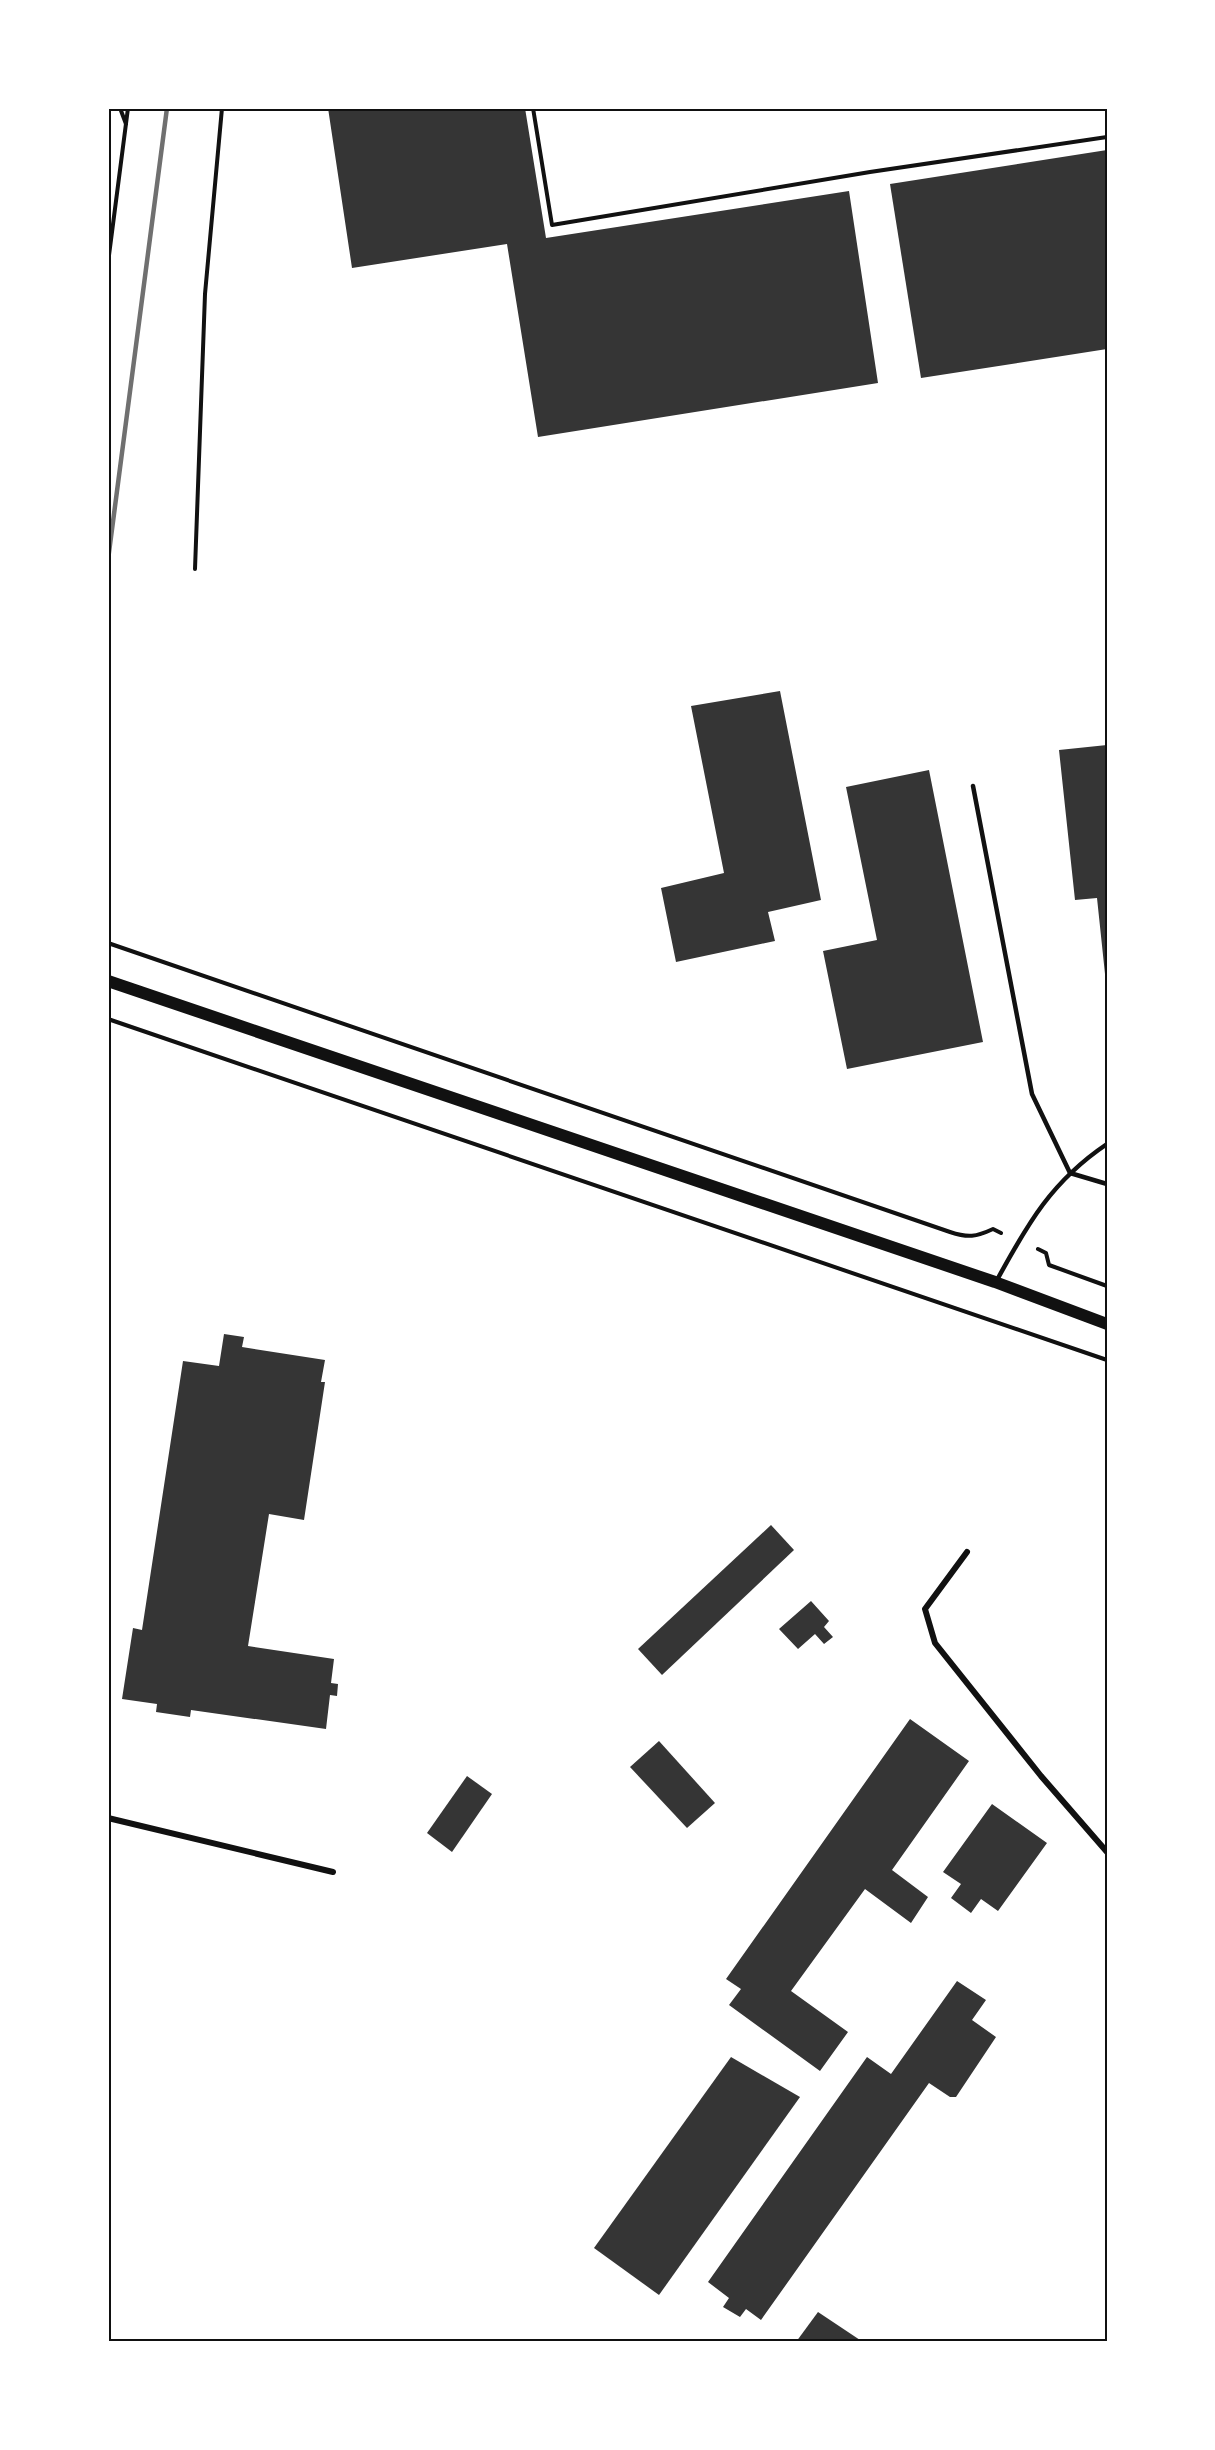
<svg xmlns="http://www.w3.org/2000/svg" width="1215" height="2450" font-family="'Fira Sans',sans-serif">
<rect width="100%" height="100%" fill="#fff"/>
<g fill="#353535">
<polygon points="328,108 525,108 546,238 849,191 878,383 538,437 507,244 352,268"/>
<polygon points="1107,150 1107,349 921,378 890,184"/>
<polygon points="780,691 821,900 768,912 775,941 676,962 661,888 724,873 691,706"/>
<polygon points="1107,745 1107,974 1105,974 1097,898 1075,900 1059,750"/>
<polygon points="929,770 983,1042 847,1069 823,951 877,940 846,787"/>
<polygon points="224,1334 244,1337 242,1347 325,1360 321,1382 325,1382 304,1520 269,1514 248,1646 334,1659 331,1683 338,1684 337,1696 330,1695 326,1729 191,1710 190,1717 156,1712 157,1704 122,1699 133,1628 142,1630 183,1361 219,1366"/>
<polygon points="771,1525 794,1550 662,1675 638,1649"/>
<polygon points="811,1601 829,1621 824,1627 833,1637 824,1644 815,1634 798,1649 779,1629"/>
<polygon points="910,1719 969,1761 892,1870 928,1897 911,1923 865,1889 791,1991 848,2032 820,2071 729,2005 741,1989 726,1979"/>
<polygon points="659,1741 715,1803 687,1828 630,1767"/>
<polygon points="467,1776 492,1794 452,1852 427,1833"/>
<polygon points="992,1804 1047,1843 998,1911 981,1899 971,1913 951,1898 961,1884 943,1872"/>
<polygon points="957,1981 986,2000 972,2020 996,2037 956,2097 950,2097 929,2083 761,2320 746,2309 740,2317 723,2307 729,2298 708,2282 867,2057 891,2074"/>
<polygon points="731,2057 800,2097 659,2295 594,2248"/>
<polygon points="818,2312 863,2342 796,2342"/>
</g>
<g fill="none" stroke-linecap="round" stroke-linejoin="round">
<g stroke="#111" stroke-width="4">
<polyline points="120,108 126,124"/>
<polyline points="533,108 552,225 870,172 1107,137"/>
<polyline points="108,263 128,108"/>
<polyline points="195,569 205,294 222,108"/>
<path d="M108,943l842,289c18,6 26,5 43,-3l8,4"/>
<polyline points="108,1019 1107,1360"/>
<polyline points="1038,1249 1046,1253 1049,1265 1107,1286"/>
</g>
<g stroke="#111" stroke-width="4.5">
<polyline points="973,786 1032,1094 1070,1173 1107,1184"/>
<path d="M997,1280c31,-57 55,-99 110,-136"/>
</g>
<g stroke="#111" stroke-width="6">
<polyline points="967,1552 925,1609 935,1643 1041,1776 1107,1852"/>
<polyline points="108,1818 333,1872"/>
</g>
<polyline stroke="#111" stroke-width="12" points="108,981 995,1282 1107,1324"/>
<polyline stroke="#707070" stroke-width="4.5" points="108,560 167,108"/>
</g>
<rect width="1215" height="2450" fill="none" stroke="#ffffff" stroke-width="219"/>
<rect x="110" y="110" width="996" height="2230" fill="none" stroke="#111" stroke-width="2"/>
</svg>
